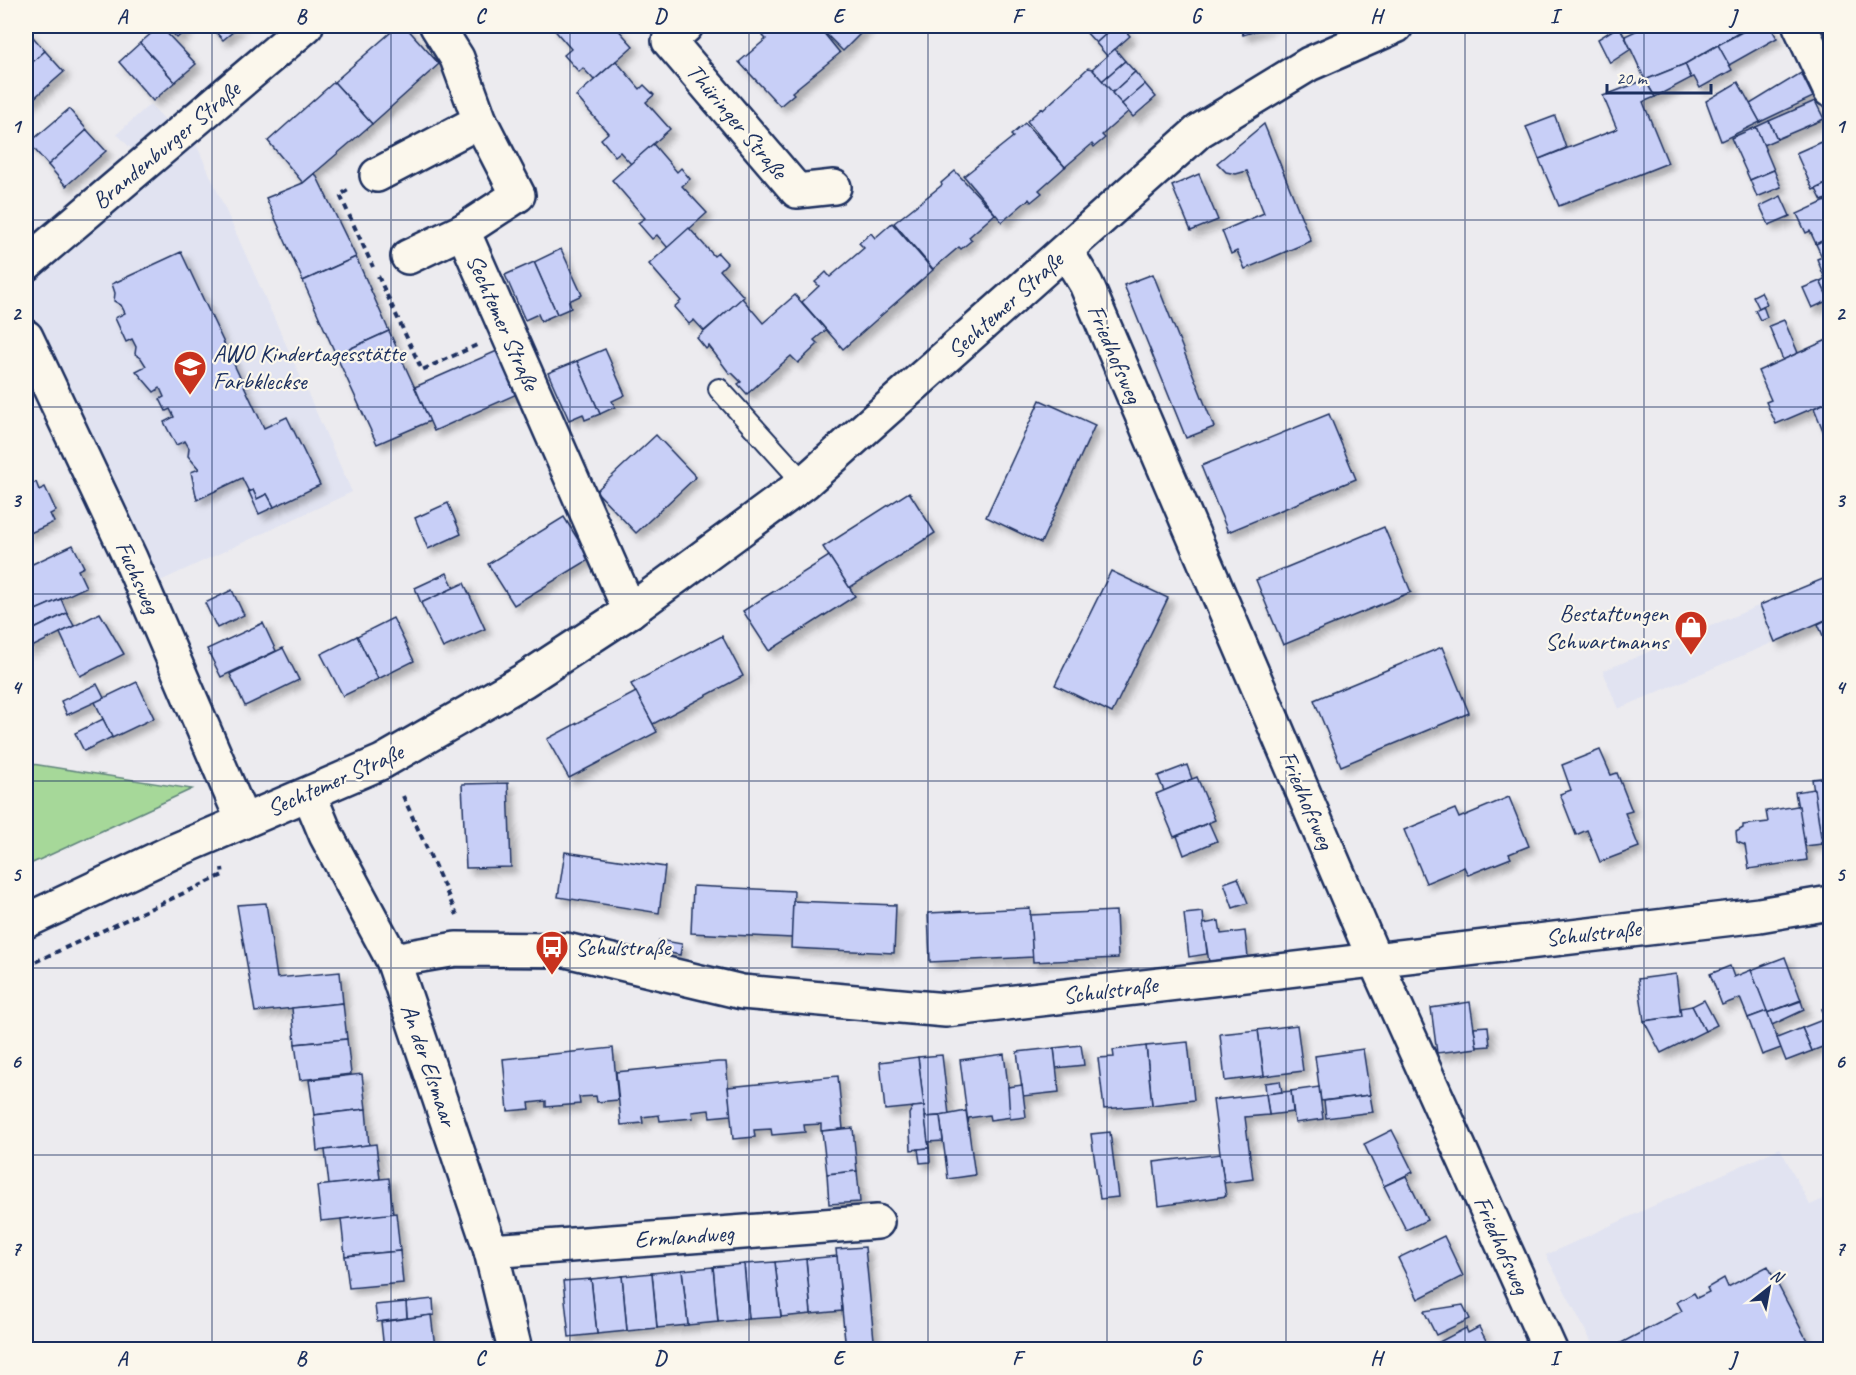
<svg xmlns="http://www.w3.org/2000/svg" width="1856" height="1375" font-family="Caveat,sans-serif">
<defs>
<filter id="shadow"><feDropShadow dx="5.5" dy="5.5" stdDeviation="3" flood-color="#0004"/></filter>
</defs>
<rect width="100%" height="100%" fill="#ecebef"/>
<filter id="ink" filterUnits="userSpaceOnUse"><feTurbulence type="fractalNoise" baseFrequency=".0167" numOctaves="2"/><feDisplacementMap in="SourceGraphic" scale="12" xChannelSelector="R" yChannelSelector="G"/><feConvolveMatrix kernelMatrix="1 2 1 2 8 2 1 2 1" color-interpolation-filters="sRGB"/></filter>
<g filter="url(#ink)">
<g fill="#e1e3f1">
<polygon points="150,104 169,124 136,154 117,134"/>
<polygon points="193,137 352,492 158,582 26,300 26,283"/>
<polygon points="1830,576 1830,618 1618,709 1603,671"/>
<polygon points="1780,1148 1810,1205 1830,1196 1830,1349 1595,1349 1546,1255"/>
</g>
<polygon fill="#a6d899" stroke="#60847c" stroke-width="1.5" points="26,763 192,789 26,866"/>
<g fill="#c8cff7" stroke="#1b2f5e" stroke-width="1.5" filter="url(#shadow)">
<polygon points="160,26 196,64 175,82 140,43"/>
<polygon points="166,26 186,26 188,28 177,38"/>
<polygon points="210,26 240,26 223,40"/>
<polygon points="398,26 405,26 439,64 372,124 334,82"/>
<polygon points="551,26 615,26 633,46 594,80 583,68 579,72 564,55 571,49"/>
<polygon points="781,26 818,26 840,53 792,92 794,94 780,106 739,62 766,39 763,36 774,27 776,30"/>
<polygon points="818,26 868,26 843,51"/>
<polygon points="1092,26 1115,26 1096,43 1085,31"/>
<polygon points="1115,26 1121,26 1130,36 1107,56 1096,43"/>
<polygon points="1240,26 1271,26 1243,35"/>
<polygon points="1619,26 1631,49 1610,63 1598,39"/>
<polygon points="1646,26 1739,26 1742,31 1685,64 1645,80 1625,36"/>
<polygon points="1753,26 1770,26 1777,38 1729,65 1718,45"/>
<polygon points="27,30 45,51 26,68 26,31"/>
<polygon points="140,43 175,82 153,101 119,62"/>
<polygon points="1718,45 1732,70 1700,88 1694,77 1691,78 1685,64"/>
<polygon points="1115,49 1125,61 1102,81 1092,69"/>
<polygon points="45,51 64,72 26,105 26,68"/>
<polygon points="616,61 640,89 644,85 654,95 646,102 670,129 631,164 620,152 615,156 601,139 608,133 576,96"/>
<polygon points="1125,61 1135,72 1112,93 1102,81"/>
<polygon points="1685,64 1691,78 1655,97 1645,80"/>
<polygon points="1088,68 1092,69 1129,111 1102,135 1105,138 1094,147 1092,144 1065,167 1027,121 1042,108 1043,110"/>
<polygon points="1135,72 1145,84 1122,104 1112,93"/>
<polygon points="1801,73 1813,97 1760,122 1750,104"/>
<polygon points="1645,80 1655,97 1643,102 1668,163 1559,206 1539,159 1617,129 1603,96"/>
<polygon points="334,82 372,124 303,183 268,141"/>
<polygon points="1738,82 1760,122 1721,141 1706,101"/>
<polygon points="1145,84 1156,97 1133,117 1122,104"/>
<polygon points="1815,101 1824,119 1777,139 1769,121"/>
<polygon points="69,109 87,130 48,165 29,143"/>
<polygon points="1555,116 1566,148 1539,159 1526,127"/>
<polygon points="1769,121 1777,139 1763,145 1756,127"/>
<polygon points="1025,123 1065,167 1039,190 1042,193 1031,202 1029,199 1002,222 964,176 1013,137 1011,135"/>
<polygon points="1264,124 1311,241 1245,269 1237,251 1231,254 1222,231 1264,213 1247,171 1236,174 1226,172 1217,163"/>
<polygon points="1756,127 1774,170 1750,180 1731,138"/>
<polygon points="87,130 106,151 66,186 48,165"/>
<polygon points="1830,138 1830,182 1813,190 1796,153"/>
<polygon points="653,144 677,172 681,168 690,179 682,186 707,213 668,248 657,235 652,239 638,223 645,218 612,180"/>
<polygon points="1774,170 1781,187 1757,197 1750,180"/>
<polygon points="955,171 995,214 969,237 972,240 961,249 959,247 933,269 894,223 942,185 941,183"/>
<polygon points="315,173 356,257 303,281 266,198 303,183"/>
<polygon points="1199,174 1218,220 1191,231 1172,186"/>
<polygon points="1830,182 1830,197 1822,201 1816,189"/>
<polygon points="1781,196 1790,216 1769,225 1760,206"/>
<polygon points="1830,199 1830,237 1816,244 1810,231 1806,233 1797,214"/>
<polygon points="892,223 933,270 843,349 802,302 819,286 815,282 822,276 826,272 830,277 864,248 859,243 871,233 875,238"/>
<polygon points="689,228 714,256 718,253 727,263 720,270 744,297 704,331 694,320 689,324 674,307 681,301 649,264"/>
<polygon points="1830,237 1830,276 1825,279 1817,259 1822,257 1816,244"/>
<polygon points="561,249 582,295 569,301 571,308 557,314 534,262"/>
<polygon points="181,252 264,428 287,417 320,485 274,507 267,494 257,499 253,490 249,492 242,478 197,500 191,472 199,469 188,456 189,448 185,441 176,445 164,422 174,417 170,409 166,411 160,399 164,397 160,388 154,392 136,371 146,366 141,358 135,354 136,347 132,339 126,342 115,318 125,313 121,305 114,301 115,293 112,284"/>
<polygon points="356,257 389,331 336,355 303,281"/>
<polygon points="534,262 557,314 541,321 538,314 525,320 505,275"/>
<polygon points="1153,274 1214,427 1186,438 1124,285"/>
<polygon points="1830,276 1830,300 1829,300 1820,281"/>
<polygon points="1820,281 1829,300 1812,308 1803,288"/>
<polygon points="1761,292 1767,304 1759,308 1753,296"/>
<polygon points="795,295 826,330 814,340 818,344 798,363 791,356 747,394 738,384 741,382 732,373 730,374 709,346 706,349 697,338 742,298 763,323"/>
<polygon points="1763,306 1767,317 1760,320 1755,310"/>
<polygon points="1784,320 1798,353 1783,360 1769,326"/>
<polygon points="389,331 430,421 377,444 336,355"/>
<polygon points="1827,340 1830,346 1830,401 1776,424 1766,402 1771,400 1758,371"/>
<polygon points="605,349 625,395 612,401 615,407 600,414 577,361"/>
<polygon points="497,351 517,394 434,431 415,387"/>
<polygon points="577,361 600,414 585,420 583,414 569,420 548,373"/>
<polygon points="1040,400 1095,425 1041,543 986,517"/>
<polygon points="1830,401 1830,448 1814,408"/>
<polygon points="1329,414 1356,479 1228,532 1201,466"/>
<polygon points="656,435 696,477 636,533 596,491"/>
<polygon points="36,482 39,490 45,487 56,511 50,514 54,522 26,535 26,487"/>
<polygon points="253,490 257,499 267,494 274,507 259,514 249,492"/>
<polygon points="909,492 935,533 849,588 823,547"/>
<polygon points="448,503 461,534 428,549 415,518"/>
<polygon points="564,517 590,559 514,605 488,564"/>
<polygon points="1384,527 1411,592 1283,645 1256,580"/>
<polygon points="73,545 84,567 78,570 86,587 26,615 32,610 26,595 26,567"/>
<polygon points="829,556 855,596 769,651 743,611"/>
<polygon points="1111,571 1168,598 1112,713 1055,685"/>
<polygon points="447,573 454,588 421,603 415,588"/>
<polygon points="1830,576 1830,618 1775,642 1760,605"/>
<polygon points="464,583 485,629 443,648 421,603"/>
<polygon points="232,590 244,615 217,628 205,603"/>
<polygon points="61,599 67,613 26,633 26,614"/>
<polygon points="67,613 74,626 26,650 26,633"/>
<polygon points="100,613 124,654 80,676 60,633"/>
<polygon points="393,618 414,661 378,679 357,636"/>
<polygon points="1830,618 1830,652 1818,624"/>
<polygon points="263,623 276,651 221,677 207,649"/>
<polygon points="357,636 378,679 343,696 321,654"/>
<polygon points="722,636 743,676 653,724 631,684"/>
<polygon points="1442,647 1469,713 1341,766 1314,700"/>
<polygon points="283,648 299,680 245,706 230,674"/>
<polygon points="137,682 154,718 112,738 95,702"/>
<polygon points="97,684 104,698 67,715 61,701"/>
<polygon points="636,692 657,732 569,778 547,739"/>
<polygon points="103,719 112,737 84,751 75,733"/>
<polygon points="1600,750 1611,775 1617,773 1632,811 1625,813 1639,847 1600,862 1587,830 1576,835 1560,794 1571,790 1562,765"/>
<polygon points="1187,765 1192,779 1164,791 1158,776"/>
<polygon points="1197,777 1215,820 1174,837 1156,794"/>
<polygon points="1830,777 1830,842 1822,844 1812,779"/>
<polygon points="508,783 511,867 466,868 462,784"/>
<polygon points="1814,789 1822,844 1805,846 1795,792"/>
<polygon points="1509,797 1529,846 1509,854 1511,858 1468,875 1464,867 1426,883 1404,830 1455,809 1459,818"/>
<polygon points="1797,806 1799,806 1807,860 1749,869 1745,845 1737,842 1736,832 1743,828 1743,825 1768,822 1766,811"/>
<polygon points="1209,823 1217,841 1184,855 1177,836"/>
<polygon points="565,852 665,867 659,913 558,897"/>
<polygon points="1238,878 1248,903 1233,908 1224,883"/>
<polygon points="693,886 794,891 792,938 691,933"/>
<polygon points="793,901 896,905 894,953 791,948"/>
<polygon points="266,903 277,978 340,972 343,1003 255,1012 237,905"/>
<polygon points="1030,908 1033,957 930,962 928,913"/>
<polygon points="1116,911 1118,958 1033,962 1030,915"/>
<polygon points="1203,912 1207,954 1189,957 1184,914"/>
<polygon points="1219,921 1221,934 1245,931 1248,957 1209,962 1203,924"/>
<polygon points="659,940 682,944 680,955 656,950"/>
<polygon points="1785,957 1801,1000 1767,1013 1751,970"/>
<polygon points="1730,966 1734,977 1751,970 1767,1011 1748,1018 1740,998 1722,1005 1710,974"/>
<polygon points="1676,974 1681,1016 1644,1021 1638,979"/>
<polygon points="1704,1000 1717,1025 1705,1031 1692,1006"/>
<polygon points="1801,1001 1804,1010 1772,1025 1767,1013"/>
<polygon points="1470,1002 1477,1048 1437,1053 1431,1008"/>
<polygon points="343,1003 347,1039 295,1044 292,1008"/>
<polygon points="1692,1006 1705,1031 1661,1053 1644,1021 1681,1016 1680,1008"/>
<polygon points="1830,1006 1830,1032 1822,1009"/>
<polygon points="1767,1011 1781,1048 1762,1055 1748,1018"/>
<polygon points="1825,1019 1830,1032 1830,1044 1812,1051 1802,1028"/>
<polygon points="1297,1025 1303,1071 1264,1076 1258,1030"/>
<polygon points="1488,1026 1490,1046 1477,1047 1474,1027"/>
<polygon points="1802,1028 1812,1051 1786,1061 1777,1038"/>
<polygon points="1258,1030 1264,1076 1225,1081 1220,1034"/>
<polygon points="347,1039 351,1074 300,1080 295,1044"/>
<polygon points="1188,1042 1194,1100 1152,1105 1146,1046"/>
<polygon points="1081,1045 1084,1065 1056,1068 1054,1048"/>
<polygon points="1146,1046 1152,1105 1104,1109 1098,1058 1114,1057 1113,1050"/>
<polygon points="613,1048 618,1100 597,1102 596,1096 579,1097 580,1104 546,1107 546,1101 529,1103 530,1109 508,1111 503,1059"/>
<polygon points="1054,1048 1059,1092 1023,1096 1017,1052"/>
<polygon points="1363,1049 1370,1095 1321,1101 1315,1056"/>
<polygon points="1004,1054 1012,1117 990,1120 989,1115 969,1118 968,1123 960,1060"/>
<polygon points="942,1055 949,1115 925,1117 918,1057"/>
<polygon points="918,1057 924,1106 885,1110 880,1062"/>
<polygon points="718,1062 726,1062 731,1115 710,1117 709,1110 692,1112 693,1118 660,1121 659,1115 642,1117 643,1123 621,1125 616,1072"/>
<polygon points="362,1074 366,1109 314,1115 309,1080"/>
<polygon points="838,1076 843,1129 821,1131 821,1124 804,1125 805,1132 772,1135 771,1129 754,1130 755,1137 733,1139 728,1087"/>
<polygon points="1280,1081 1282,1092 1266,1094 1265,1083"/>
<polygon points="1022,1085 1026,1117 1010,1119 1008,1087"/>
<polygon points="1319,1087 1323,1119 1295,1123 1291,1091"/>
<polygon points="1291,1091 1293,1112 1269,1115 1266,1094"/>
<polygon points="1266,1094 1269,1115 1245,1117 1253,1179 1224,1183 1213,1100"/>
<polygon points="1370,1095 1373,1112 1326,1118 1324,1101"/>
<polygon points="924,1106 929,1148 911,1150 909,1114 913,1107"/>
<polygon points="366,1109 369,1145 317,1151 314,1115"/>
<polygon points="966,1111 975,1175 948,1179 940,1116"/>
<polygon points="940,1116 943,1141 928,1142 925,1117"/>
<polygon points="853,1128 857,1171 827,1174 822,1131"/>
<polygon points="1392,1130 1413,1172 1384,1186 1364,1144"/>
<polygon points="1110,1132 1118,1197 1100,1199 1091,1134"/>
<polygon points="376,1144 380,1179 329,1185 325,1150"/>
<polygon points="929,1148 930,1162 920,1163 918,1149"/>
<polygon points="1220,1154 1226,1196 1159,1206 1154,1162"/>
<polygon points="857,1171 860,1202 829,1204 827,1174"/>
<polygon points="1406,1176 1427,1220 1406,1230 1384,1186"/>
<polygon points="389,1178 393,1214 321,1221 317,1186"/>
<polygon points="396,1213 400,1251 345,1256 341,1219"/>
<polygon points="1444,1236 1463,1276 1418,1299 1398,1258"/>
<polygon points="865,1247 875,1350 846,1350 836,1249"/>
<polygon points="400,1251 403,1283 349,1288 345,1256"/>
<polygon points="837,1256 842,1311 811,1314 806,1259"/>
<polygon points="806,1259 811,1314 781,1317 775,1262"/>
<polygon points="775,1262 781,1317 749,1319 744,1264"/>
<polygon points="744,1264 749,1319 718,1322 713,1267"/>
<polygon points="1768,1266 1812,1350 1625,1350 1621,1343 1682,1311 1677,1302 1694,1293 1697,1298 1709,1292 1707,1288 1724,1278 1728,1287"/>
<polygon points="713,1267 718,1322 688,1325 682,1270"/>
<polygon points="682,1270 688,1325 657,1328 652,1273"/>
<polygon points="652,1273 657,1328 627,1331 622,1276"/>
<polygon points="622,1276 627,1331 597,1334 591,1279"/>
<polygon points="591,1279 597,1334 569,1337 563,1281"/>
<polygon points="433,1299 434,1315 407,1318 406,1302"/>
<polygon points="406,1302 407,1318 377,1322 375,1305"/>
<polygon points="1463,1305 1470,1319 1436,1335 1424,1311"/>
<polygon points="431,1315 435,1347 384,1350 381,1322"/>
<polygon points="1479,1327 1491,1350 1424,1350 1466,1328 1468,1333"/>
</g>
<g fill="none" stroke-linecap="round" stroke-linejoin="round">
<g stroke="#1b2f5e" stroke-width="24">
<polyline id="service" points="719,389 804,483"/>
</g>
<g stroke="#1b2f5e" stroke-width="38">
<g id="minor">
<polyline points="686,26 669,41 797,191 834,187"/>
<polyline points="1800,26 1830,90"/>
<polyline points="480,121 518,195 463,231 630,611"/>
<polyline points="377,175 480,121 457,58 437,26"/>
<polyline points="1066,251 1086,284 1374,958 1550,1350"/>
<polyline points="408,257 463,231"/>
<polyline points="26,264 306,26"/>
<polyline points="26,337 130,558 243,821"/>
<polyline points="309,794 326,835 393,960 491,1251 515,1350"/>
<polyline points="393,960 456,949 566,950 742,992 946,1010 1759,915 1830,903"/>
<polyline points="491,1251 877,1222"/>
</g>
</g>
<g stroke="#1b2f5e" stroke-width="38">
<polyline id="tertiary" points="26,921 172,852 382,762 523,681 630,611 804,483 1199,131 1309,64 1396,26"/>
</g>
<g stroke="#1b2f5e" stroke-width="4" stroke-dasharray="6 4.5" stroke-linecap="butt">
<polyline points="348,190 340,195 373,267"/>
<polyline points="378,276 422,370 477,345"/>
<polyline points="403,796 457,915"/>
<polyline points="26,966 223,875 222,868"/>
</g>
<use href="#service" stroke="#fbf7ec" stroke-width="20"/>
<use href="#minor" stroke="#fbf7ec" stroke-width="33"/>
<use href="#tertiary" stroke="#fbf7ec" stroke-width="33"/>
</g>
</g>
<path fill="none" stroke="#1b2f5e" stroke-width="1.5" stroke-opacity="0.55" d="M212,26v1324M391,26v1324M570,26v1324M749,26v1324M928,26v1324M1107,26v1324M1286,26v1324M1465,26v1324M1644,26v1324M26,220h1804M26,407h1804M26,594h1804M26,781h1804M26,968h1804M26,1155h1804"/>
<defs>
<g id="school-pin" transform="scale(1.725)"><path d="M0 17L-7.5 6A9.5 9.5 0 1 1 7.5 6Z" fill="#c8321e" stroke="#fbf7ec"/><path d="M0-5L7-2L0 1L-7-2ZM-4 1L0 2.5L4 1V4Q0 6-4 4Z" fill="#fff"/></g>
<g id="shop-pin" transform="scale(1.725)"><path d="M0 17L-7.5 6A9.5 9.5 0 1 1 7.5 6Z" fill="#c8321e" stroke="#fbf7ec"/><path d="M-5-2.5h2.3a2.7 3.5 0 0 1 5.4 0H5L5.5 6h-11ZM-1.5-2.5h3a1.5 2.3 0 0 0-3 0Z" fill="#fff"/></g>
<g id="bus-pin" transform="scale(1.725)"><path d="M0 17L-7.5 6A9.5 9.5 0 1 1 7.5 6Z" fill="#c8321e" stroke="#fbf7ec"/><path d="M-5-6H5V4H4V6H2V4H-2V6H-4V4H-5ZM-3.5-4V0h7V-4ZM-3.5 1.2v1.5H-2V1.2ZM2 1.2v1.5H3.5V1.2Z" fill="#fff"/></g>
</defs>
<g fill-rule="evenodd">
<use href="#school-pin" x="190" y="367"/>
<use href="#shop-pin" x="1691" y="627"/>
<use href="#bus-pin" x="552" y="947"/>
</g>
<g text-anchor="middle" stroke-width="4.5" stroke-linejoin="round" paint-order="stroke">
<g font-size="24" fill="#1b2f5e" stroke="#fbf7ec">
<text transform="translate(737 121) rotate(50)" y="8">Thüringer Straße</text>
<text transform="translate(166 145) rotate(-40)" y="8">Brandenburger Straße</text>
<text transform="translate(1005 305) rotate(-42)" y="8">Sechtemer Straße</text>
<text transform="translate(503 322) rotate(66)" y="8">Sechtemer Straße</text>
<text transform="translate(1115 354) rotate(67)" y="8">Friedhofsweg</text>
<text transform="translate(138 577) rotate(66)" y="8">Fuchsweg</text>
<text transform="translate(335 780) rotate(-24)" y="8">Sechtemer Straße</text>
<text transform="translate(1307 800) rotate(67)" y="8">Friedhofsweg</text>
<text transform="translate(1593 933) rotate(-6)" y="8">Schulstraße</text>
<text transform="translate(1110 990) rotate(-7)" y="8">Schulstraße</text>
<text transform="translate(429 1065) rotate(71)" y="8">An der Elsmaar</text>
<text transform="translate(684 1236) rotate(-4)" y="8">Ermlandweg</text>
<text transform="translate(1502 1245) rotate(66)" y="8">Friedhofsweg</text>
</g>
<g font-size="24" fill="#1b2f5e" stroke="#fbf7ec" text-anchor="start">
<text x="213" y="361">AWO Kindertagesstätte<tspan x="213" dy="28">Farbkleckse</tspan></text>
<text x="1668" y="621" text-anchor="end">Bestattungen<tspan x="1668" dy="28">Schwartmanns</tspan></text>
<text x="575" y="955">Schulstraße</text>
</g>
</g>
<rect width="1856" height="1375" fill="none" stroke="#fbf7ec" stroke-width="66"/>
<g transform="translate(1769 1288) rotate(31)" stroke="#fbf7ec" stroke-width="4.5" paint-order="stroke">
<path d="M0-4.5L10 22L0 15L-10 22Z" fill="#1b2f5e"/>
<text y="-9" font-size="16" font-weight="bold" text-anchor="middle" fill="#1b2f5e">N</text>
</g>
<path d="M1607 84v9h104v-9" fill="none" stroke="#1b2f5e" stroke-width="3"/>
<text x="1616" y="84" font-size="18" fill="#1b2f5e" stroke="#fbf7ec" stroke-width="4.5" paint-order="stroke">20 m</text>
<rect x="33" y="33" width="1790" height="1309" fill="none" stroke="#1b2f5e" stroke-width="2"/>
<g font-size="20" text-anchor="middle" font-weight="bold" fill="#1b2f5e">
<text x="122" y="23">A</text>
<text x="301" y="23">B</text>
<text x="480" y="23">C</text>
<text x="660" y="23">D</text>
<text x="838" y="23">E</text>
<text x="1017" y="23">F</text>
<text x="1196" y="23">G</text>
<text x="1376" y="23">H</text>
<text x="1554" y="23">I</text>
<text x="1733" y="23">J</text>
<text x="16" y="133">1</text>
<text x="1840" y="133">1</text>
<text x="16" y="320">2</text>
<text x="1840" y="320">2</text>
<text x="16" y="507">3</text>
<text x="1840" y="507">3</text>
<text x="16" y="694">4</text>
<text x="1840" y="694">4</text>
<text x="16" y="881">5</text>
<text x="1840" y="881">5</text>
<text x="16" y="1068">6</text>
<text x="1840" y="1068">6</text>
<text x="16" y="1255">7</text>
<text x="1840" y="1255">7</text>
<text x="122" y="1365">A</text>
<text x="301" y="1365">B</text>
<text x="480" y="1365">C</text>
<text x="660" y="1365">D</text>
<text x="838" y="1365">E</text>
<text x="1017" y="1365">F</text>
<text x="1196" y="1365">G</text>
<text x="1376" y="1365">H</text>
<text x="1554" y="1365">I</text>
<text x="1733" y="1365">J</text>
</g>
</svg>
